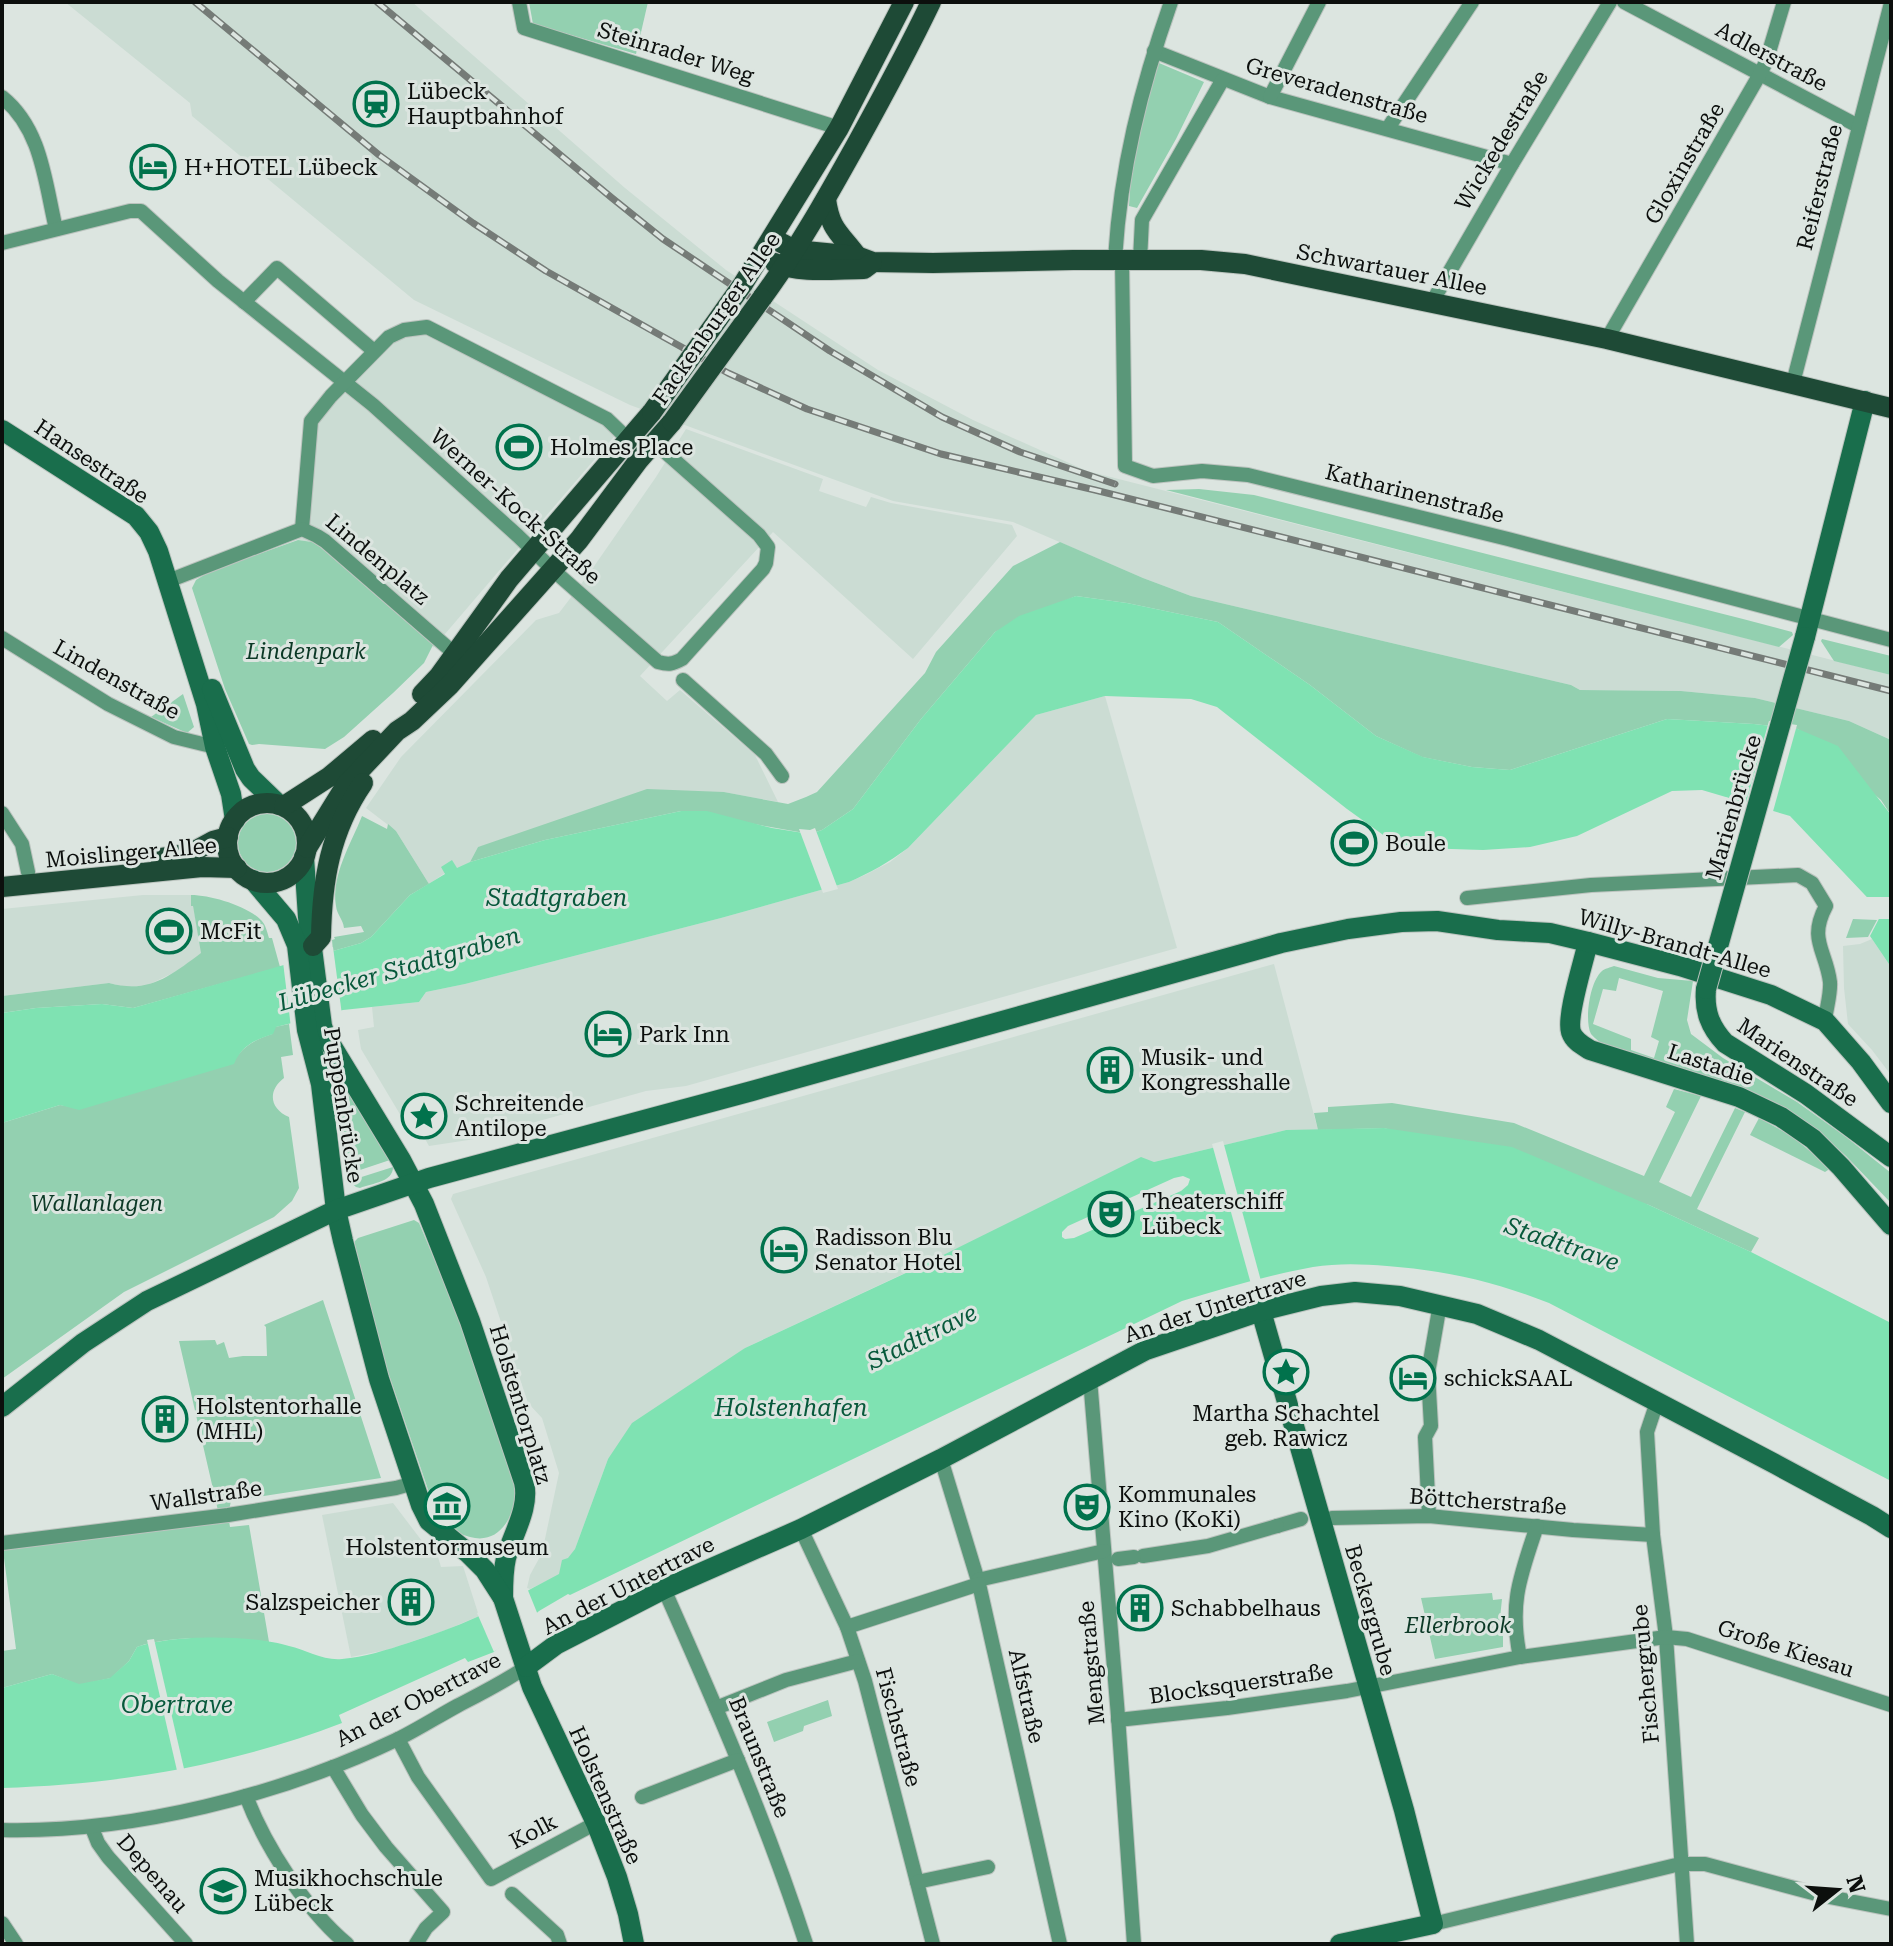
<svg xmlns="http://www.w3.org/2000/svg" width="1893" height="1946" font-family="'Roboto Serif',serif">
<rect width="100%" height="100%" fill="#dce5e0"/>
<g fill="#cbdcd3">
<polygon points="65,2 412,2 625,188 726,270 878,370 973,420 1087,471 1891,675 1891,740 1849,721 1755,698 1681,691 1580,690 1571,685 1191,596 1143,578 1013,522 893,501 630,405 414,300 192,116 190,103"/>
<polygon points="415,327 618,432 433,648 432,644 320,547 312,542 298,540 302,529 312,422 374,351"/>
<polygon points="686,429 823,479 819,491 866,507 871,497 891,503 1012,525 1017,536 913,659 773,532 640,676 667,701 680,690 755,755 778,802 724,792 478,847 470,862 457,869 452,861 445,873 429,884 396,831 366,808 401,757 536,620 559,613 588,575 656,477"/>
<polygon points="1105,696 1177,948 686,1086 646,1091 475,1139 429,1146 415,1121 401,1116 361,1049 358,1030 374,1027 372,1007 419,1002 426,992 465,984 721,918 849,882 865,875 890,862 908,848 1036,715"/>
<polygon points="143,895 191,895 191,905 193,906 202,953 177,971 146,986 122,986 109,983 2,996 2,909"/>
<polygon points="1872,939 1891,967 1891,1075 1872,1050 1848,1024 1844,988 1843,946 1860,944"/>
<polygon points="1274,964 1318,1130 1286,1130 1154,1162 1146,1160 745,1348 608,1459 575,1549 559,1575 530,1589 527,1588 530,1575 542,1553 559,1473 542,1418 528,1403 486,1277 451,1199 453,1194"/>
<polygon points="393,1503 425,1545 438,1557 441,1567 463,1566 479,1616 446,1630 387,1650 351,1657 322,1515"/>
</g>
<g fill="#93d0b0" fill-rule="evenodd">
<polygon points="529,2 648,2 636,54 533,24"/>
<path d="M1159,63l45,19 -28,57 -39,69 -8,-2c2,-49 15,-95 28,-142z"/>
<polygon points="1199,489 1254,495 1743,619 1792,632 1793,635 1779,647 1166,490"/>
<polygon points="298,540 312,542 320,547 433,645 424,663 393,693 344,737 325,749 259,744 252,745 249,744 225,689 192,588 196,580 209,572"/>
<polygon points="1060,542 1143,578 1191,596 1571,685 1580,690 1681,691 1755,698 1849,721 1891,740 1891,815 1881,800 1798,729 1754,724 1667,719 1510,770 1472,767 1422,757 1376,736 1310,685 1218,622 1127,603 1076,596 995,632 921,719 853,809 822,830 810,834 681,811 545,840 470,862 478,847 647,789 724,792 788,804 806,797 817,792 925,673 936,652 1013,566"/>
<polygon points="1822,639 1891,656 1891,675 1834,661 1821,641"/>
<polygon points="183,694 194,727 187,733 151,717"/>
<circle cx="267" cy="843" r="29"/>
<path d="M362,816l25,13 1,-5 8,7 33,53 -19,11 -39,42 -10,6 -28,8 -1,-11 3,-1 -1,-2 30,-5 -3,-6 -17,2c-1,-9 -7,-13 -8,-22 -5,-31 15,-62 26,-90z"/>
<polygon points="1348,832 1367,846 1361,854 1342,841"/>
<path d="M191,895c20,0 56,11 70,25 5,5 6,12 8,18h3l8,29 -147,41 -31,-4 -66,4 -34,5v-17l107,-13c40,11 61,-7 92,-30l-8,-47h-2z"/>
<polygon points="1853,919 1877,920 1868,937 1846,938"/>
<path d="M1614,966l44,12 35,3 -6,39 4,14 32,24 74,44 49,35 45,36v30l-45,-47 -25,-22 -215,-88c-5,-3 -11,-7 -15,-12 -7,-14 -1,-53 11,-63 2,-2 9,-4 12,-5zM1619,978l44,13 -12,46 8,4 -5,17 -23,-8v-11l-38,-15 10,-35 13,2z"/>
<path d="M289,1024l4,31 -12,2 3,21c-17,13 -14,31 5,39l10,71 -7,13 -18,16 -150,75 -122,87v-256l58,-18 12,2 166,-52c10,-12 20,-16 34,-21l3,-7z"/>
<polygon points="336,1073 338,1073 390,1160 348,1174"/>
<polygon points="1674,1089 1701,1096 1659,1182 1691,1197 1735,1108 1745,1112 1697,1209 1759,1238 1751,1252 1649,1205 1384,1128 1318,1130 1314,1113 1328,1112 1328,1107 1392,1103 1514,1123 1644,1176 1675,1112 1666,1107"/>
<polygon points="1759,1118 1790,1135 1831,1168 1825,1172 1750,1135"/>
<path d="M393,1167c0,15 -20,16 -33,21l-4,-1 -7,-6z"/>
<path d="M414,1220l5,3 46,109 51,150c2,27 -13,64 -46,55 -13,-3 -23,-13 -33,-21l-50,-147 -32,-124v-4l3,-3z"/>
<path d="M323,1300l58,178 -150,23 -3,14 2,12 19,-2 20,117c-38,-4 -96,-8 -132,5l-8,14 -18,17 -32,7 -27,-11 -50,14v-37l14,-2 -14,-106 217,-28 -40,-174 36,-1 2,5 7,-3 5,16 14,-2h24l-1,-29 -2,-2z"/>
<polygon points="1492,1593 1493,1600 1502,1599 1500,1618 1503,1619 1503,1647 1435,1659 1421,1598"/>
<polygon points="828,1700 832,1716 804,1726 803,1731 774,1742 767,1722"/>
</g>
<g fill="#7fe2b2" fill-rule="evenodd">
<path d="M1076,596l51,7 91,19 92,63 66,51 47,21 49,10 38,3 157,-51 87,5 44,5 40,17 53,69v152l-21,-31 12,-23 -92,-97 -88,-26 -30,1 -95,45 -47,11 -47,3 -63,-2 -27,-6 -46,-33 -130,-102 -26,-8 -86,-3 -69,19 -128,133c-19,14 -38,25 -59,34l-128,36 -256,66 -39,8 -7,10 -76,8 -67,17 -3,7c-18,6 -31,11 -39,30l-155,46 -19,-5 -58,18v-110l34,-5 66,-4 31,4 228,-65 10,-6 39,-42 35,-21 -4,-7 11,-7 5,8 13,-6 75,-22 136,-29h26l65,17 38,6 12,-4 31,-21 68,-90 74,-87 24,-16z"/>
<path d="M1384,1128l128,19 137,58 102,47 140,71v158l-342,-178c-57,-22 -100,-32 -162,-37 -24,-2 -49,-3 -74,1 -45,8 -88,21 -131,34l-612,294 -2,-1 -29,17 -45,41 -26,10 -3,-4 -126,57 3,8c-113,43 -220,61 -340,65v-100l50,-14 27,10 31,-6 19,-17 8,-14c35,-13 116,-12 152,-1 17,4 35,15 53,13 22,-2 45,-9 66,-16 24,-8 47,-16 69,-26 28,-13 55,-29 82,-43l3,-14 6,-2 7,-9 33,-90 24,-36 113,-75 178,-83 218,-108 13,5 132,-32zM1183,1176l7,3 -2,6 -7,6 -107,47 -9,1 -3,-2v-5l6,-6 106,-48z"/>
</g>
<g fill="#dce5e0">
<polygon points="1769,721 1797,725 1772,815 1745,806"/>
<polygon points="815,828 838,889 823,893 799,829 810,830"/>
<polygon points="1861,897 1891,897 1891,919 1875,919 1877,914"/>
<polygon points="333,947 342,1015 291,1028 283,962"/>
<polygon points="1223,1141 1261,1281 1251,1284 1212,1144"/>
<polygon points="527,1588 538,1615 516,1635 494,1652 477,1613"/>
<polygon points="154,1639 185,1773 178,1775 147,1640"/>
</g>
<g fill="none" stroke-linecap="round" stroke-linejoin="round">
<g stroke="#bbc3be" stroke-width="16">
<g id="street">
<polyline points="519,2 524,28 839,128"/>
<polyline points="1624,2 1858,126"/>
<polyline points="1154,51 1270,97 1512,164"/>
<path d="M2,97c40,32 43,86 54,132"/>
<polyline points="1270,97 1319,2"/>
<polyline points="1388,128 1472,2"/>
<path d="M2,243l128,-32h11l77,70 155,124 145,131 35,34 105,92c11,3 15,2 24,-3l81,-90 3,-6 2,-16 -9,-12 -104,-92"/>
<path d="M1115,260c5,-90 26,-173 56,-258"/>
<polyline points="1122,260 1125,466 1153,476 1202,471 1248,475 1508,539 1891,640"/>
<polyline points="1140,260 1142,220 1223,79"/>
<polyline points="244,302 277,268 374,351"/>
<polyline points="1432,302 1512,164 1610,2"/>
<polyline points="1607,339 1760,74 1766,62 1784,2"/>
<polyline points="1793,383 1891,3"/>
<polyline points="302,529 311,421 331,396 389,337 404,330 427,327 607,419 629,440"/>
<polyline points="168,581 302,529 317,536 325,541 455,654"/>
<polyline points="2,638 108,704 174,737 215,747"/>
<polyline points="683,680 766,754 782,776"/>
<polyline points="2,813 22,844 28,872"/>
<path d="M1467,898l124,-13 207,-10 14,8 14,23c-18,34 0,44 4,76 1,12 -4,27 -5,39"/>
<polyline points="1090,1379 1118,1716 1134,1944"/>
<polyline points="1657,1402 1647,1432 1653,1535 1666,1637 1687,1944"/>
<polyline points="941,1459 979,1584 1060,1944"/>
<polyline points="1429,1516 1425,1437 1431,1426 1428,1373 1440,1304"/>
<polyline points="1320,1521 1332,1518 1429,1516 1573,1530 1653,1535"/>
<polyline points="1277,1526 1301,1519"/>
<polyline points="801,1529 847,1627 865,1681 933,1944"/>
<polyline points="2,1543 228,1515 396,1488 414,1483"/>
<polyline points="1143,1556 1208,1546 1277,1526"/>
<polyline points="1118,1559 1134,1557"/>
<polyline points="978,1580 1104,1551"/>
<path d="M664,1589c52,117 103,234 142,355"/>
<polyline points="847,1627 979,1584"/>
<path d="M1520,1657c-11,-54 0,-80 17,-131"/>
<polyline points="716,1708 786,1680 858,1661"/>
<polyline points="1118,1720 1227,1708 1347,1691 1520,1657 1666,1637 1687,1639 1891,1705"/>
<polyline points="398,1739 418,1777 491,1879 596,1823"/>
<polyline points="333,1767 362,1815 386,1847 443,1912 426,1928 416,1944"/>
<path d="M246,1796c19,50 60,114 101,148"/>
<polyline points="642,1797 738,1760"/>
<polyline points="92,1828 98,1843 108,1857 186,1944"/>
<path d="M2,1830c130,3 279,-35 396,-91 20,-10 39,-22 59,-33 23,-12 47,-24 69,-39"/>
<polyline points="917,1882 988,1867"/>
<polyline points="512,1894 557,1935 560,1944"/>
<polyline points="2,1923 16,1944"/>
<polyline points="1433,1924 1680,1864 1705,1864 1824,1896 1891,1909"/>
</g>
</g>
<g stroke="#bbc3be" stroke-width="22">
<g id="secondary">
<polyline points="2,430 136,516 149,532 158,551 206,704 215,747 231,794 235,820"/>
<polyline points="1805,637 1865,401"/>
<polyline points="212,689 245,769 251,778 279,805"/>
<path d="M304,857l4,60 14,109 3,9 76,125 23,44 46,117 54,161c6,26 -11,51 -18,76 -3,13 -3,26 -3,40"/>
<polyline points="253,880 286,919 297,945 307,1030 321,1084 336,1210 343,1241 379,1379 421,1505 429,1521 468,1553 485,1570 503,1598 532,1687 596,1823 617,1877 628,1914 634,1944"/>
<path d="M1588,942c-4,19 -22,74 -17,90 3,9 11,13 19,18l149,47 42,20 32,22 28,28 50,58"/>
<path d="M1706,989c-2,22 4,38 19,54l81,51 85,63"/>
<polyline points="1261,1311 1404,1810 1433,1924 1340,1944"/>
<polyline points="2,1407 83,1343 147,1301 336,1210 429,1178 752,1091 1281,943 1348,929 1401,922 1437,921 1498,930 1550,933 1588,942 1680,966 1771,995 1825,1021 1861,1062 1891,1103"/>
<polyline points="526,1667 557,1644 664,1589 801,1529 941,1459 1146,1350 1261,1311 1321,1296 1355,1292 1400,1296 1477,1314 1539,1340 1777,1465 1872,1516 1891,1528"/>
</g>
</g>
<g stroke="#bbc3be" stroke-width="22">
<g id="primary">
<path d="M826,199c4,31 14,34 31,57"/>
<polyline points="772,238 795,250 857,256 873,262 933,263 1073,260 1201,260 1245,264 1607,339 1891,408"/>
<path d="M775,263c24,11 62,6 89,6l8,-6"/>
<polyline points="743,284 839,128 904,2"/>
<path d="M762,298c36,-49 65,-101 94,-153 26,-47 52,-95 75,-143"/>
<polyline points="422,694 439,676 509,579 652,412"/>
<circle cx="267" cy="843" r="40"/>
<polyline points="284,806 329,777 373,740"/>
<polyline points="307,848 346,785 397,731 412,721 449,686 579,540 638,461 672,422"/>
<polyline points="160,858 191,853 213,841 228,837"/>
<polyline points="2,887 202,867 237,868"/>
<path d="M313,946l8,-9c1,-56 9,-106 42,-154"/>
</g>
</g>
<use href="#street" stroke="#5a9779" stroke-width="14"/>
<use href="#secondary" stroke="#196e4c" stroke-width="20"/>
<use href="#primary" stroke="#1e4a36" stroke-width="20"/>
<g stroke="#757b77" stroke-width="7">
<g id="rail">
<polyline points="195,2 379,155 473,223 546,271 660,335 728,373 807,409 941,454 1095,490 1891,691"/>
<polyline points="377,2 612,198 663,239 830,351 942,417 1020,452 1115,484"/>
</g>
</g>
<use href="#rail" stroke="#dce5e0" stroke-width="4" stroke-dasharray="12" stroke-linecap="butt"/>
<g stroke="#bbc3be" stroke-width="22" stroke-linecap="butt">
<polyline id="secondary-bridge" points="1706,989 1805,637"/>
</g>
<g stroke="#bbc3be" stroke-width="22" stroke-linecap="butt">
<g id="primary-bridge">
<polyline points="652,412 743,284"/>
<polyline points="672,422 762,298"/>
</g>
</g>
<use href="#secondary-bridge" stroke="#196e4c" stroke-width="20"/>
<use href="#primary-bridge" stroke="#1e4a36" stroke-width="20"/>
</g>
<defs>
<g id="station-ring" transform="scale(2.3)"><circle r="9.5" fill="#dce5e0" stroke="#01724c" stroke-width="1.5"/><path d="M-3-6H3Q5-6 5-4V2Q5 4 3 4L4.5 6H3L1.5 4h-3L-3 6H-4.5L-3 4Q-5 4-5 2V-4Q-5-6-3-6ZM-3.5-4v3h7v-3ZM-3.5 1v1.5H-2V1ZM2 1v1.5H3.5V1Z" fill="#01724c"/></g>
<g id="hotel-ring" transform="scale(2.3)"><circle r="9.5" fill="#dce5e0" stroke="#01724c" stroke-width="1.5"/><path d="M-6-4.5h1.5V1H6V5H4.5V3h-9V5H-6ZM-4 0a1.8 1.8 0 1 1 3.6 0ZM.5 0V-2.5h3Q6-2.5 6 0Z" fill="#01724c"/></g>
<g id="stadium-ring" transform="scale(2.3)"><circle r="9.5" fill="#dce5e0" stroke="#01724c" stroke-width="1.5"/><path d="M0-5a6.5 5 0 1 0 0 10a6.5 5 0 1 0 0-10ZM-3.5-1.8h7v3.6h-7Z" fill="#01724c"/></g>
<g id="building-ring" transform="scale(2.3)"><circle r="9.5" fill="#dce5e0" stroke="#01724c" stroke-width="1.5"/><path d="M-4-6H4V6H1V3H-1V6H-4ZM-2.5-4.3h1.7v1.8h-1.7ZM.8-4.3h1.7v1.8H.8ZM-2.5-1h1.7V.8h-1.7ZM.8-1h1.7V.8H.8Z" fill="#01724c"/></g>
<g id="sight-ring" transform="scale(2.3)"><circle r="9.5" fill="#dce5e0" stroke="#01724c" stroke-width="1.5"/><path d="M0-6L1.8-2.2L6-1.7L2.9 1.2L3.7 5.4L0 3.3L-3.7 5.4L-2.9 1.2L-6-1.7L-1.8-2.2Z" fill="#01724c"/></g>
<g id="theatre-ring" transform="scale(2.3)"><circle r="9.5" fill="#dce5e0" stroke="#01724c" stroke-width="1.5"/><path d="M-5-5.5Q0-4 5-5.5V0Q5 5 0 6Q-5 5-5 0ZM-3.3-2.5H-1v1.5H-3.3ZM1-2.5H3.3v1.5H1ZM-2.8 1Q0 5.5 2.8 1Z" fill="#01724c"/></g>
<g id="museum-ring" transform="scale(2.3)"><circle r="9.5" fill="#dce5e0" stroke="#01724c" stroke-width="1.5"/><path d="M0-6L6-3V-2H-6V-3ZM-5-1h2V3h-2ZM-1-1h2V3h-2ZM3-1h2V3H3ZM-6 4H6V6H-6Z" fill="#01724c"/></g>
<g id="university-ring" transform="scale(2.3)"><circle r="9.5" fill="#dce5e0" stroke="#01724c" stroke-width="1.5"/><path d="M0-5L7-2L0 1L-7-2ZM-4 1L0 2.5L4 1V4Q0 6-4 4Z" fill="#01724c"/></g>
</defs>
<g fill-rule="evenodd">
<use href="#station-ring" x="376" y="104"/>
<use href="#hotel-ring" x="153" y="167"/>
<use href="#stadium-ring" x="519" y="447"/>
<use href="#stadium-ring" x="1354" y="843"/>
<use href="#stadium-ring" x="169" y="931"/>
<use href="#hotel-ring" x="608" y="1034"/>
<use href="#building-ring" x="1110" y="1070"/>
<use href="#sight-ring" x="424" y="1116"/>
<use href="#theatre-ring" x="1111" y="1214"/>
<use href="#hotel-ring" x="784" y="1250"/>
<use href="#sight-ring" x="1286" y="1372"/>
<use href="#hotel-ring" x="1413" y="1378"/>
<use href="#building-ring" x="165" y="1419"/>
<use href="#museum-ring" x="447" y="1506"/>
<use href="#theatre-ring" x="1087" y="1507"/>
<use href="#building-ring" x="411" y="1602"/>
<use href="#building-ring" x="1140" y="1608"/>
<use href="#university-ring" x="223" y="1891"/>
</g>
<g text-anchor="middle" stroke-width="6" stroke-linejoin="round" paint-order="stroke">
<g font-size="22" fill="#0c0f0d" stroke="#dce5e0">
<text transform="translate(676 52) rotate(17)" y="8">Steinrader Weg</text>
<text transform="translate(1772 56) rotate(28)" y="8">Adlerstraße</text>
<text transform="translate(1337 90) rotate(16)" y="8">Greveradenstraße</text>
<text transform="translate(1501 140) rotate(-59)" y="8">Wickedestraße</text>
<text transform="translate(1684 163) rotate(-60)" y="8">Gloxinstraße</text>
<text transform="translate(1819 187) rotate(-76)" y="8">Reiferstraße</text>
<text transform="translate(1392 269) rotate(11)" y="8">Schwartauer Allee</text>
<text transform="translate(716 318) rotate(-55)" y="8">Fackenburger Allee</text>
<text transform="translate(92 461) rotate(34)" y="8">Hansestraße</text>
<text transform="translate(1415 493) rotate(14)" y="8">Katharinenstraße</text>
<text transform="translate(516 506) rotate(42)" y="8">Werner-Kock-Straße</text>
<text transform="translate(378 559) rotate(40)" y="8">Lindenplatz</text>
<text transform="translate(117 679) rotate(29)" y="8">Lindenstraße</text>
<text transform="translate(1733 807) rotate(-74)" y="8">Marienbrücke</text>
<text transform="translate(131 852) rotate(-5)" y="8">Moislinger Allee</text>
<text transform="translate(1675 943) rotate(16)" y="8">Willy-Brandt-Allee</text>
<text transform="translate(1798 1062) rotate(34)" y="8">Marienstraße</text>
<text transform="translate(1711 1064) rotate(18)" y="8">Lastadie</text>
<text transform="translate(344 1105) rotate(81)" y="8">Puppenbrücke</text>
<text transform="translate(1215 1306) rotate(-18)" y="8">An der Untertrave</text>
<text transform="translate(521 1404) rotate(73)" y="8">Holstentorplatz</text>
<text transform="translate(206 1495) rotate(-8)" y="8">Wallstraße</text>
<text transform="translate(1488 1501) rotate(4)" y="8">Böttcherstraße</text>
<text transform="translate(628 1585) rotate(-27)" y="8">An der Untertrave</text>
<text transform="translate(1371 1610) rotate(74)" y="8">Beckergrube</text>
<text transform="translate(1786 1648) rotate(18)" y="8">Große Kiesau</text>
<text transform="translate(1091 1663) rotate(-95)" y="8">Mengstraße</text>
<text transform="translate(1645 1674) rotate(-95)" y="8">Fischergrube</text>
<text transform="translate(1241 1683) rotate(-8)" y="8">Blocksquerstraße</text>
<text transform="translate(1027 1696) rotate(77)" y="8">Alfstraße</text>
<text transform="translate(418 1699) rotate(-27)" y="8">An der Obertrave</text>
<text transform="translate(899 1727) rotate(75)" y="8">Fischstraße</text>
<text transform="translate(760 1757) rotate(68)" y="8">Braunstraße</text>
<text transform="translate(606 1795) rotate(66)" y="8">Holstenstraße</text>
<text transform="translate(533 1831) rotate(-28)" y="8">Kolk</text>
<text transform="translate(153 1873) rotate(49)" y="8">Depenau</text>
</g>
<g font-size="22" fill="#0c0f0d" stroke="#dce5e0" text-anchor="start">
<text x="407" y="99">Lübeck<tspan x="407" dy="25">Hauptbahnhof</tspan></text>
<text x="184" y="175">H+HOTEL Lübeck</text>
<text x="550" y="455">Holmes Place</text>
<text x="1385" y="851">Boule</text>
<text x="200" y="939">McFit</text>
<text x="639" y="1042">Park Inn</text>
<text x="1141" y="1065">Musik- und<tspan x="1141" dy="25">Kongresshalle</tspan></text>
<text x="455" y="1111">Schreitende<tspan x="455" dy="25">Antilope</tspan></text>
<text x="1142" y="1209">Theaterschiff<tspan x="1142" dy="25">Lübeck</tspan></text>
<text x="815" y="1245">Radisson Blu<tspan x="815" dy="25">Senator Hotel</tspan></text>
<text x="1444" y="1386">schickSAAL</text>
<text x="196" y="1414">Holstentorhalle<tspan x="196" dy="25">(MHL)</tspan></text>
<text x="1286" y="1421" text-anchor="middle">Martha Schachtel<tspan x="1286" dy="25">geb. Rawicz</tspan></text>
<text x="1118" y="1502">Kommunales<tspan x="1118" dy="25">Kino (KoKi)</tspan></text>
<text x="447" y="1555" text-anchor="middle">Holstentormuseum</text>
<text x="380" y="1610" text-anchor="end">Salzspeicher</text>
<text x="1171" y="1616">Schabbelhaus</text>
<text x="254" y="1886">Musikhochschule<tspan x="254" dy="25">Lübeck</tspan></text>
</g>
<g font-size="22" font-style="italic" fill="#0c3926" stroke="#dce5e0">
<text x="306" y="659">Lindenpark</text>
<text x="97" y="1211">Wallanlagen</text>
<text x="1458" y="1633">Ellerbrook</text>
</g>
<g font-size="24" font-style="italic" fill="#07593b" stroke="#dce5e0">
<text x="557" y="906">Stadtgraben</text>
<text transform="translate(399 969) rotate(-16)" y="8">Lübecker Stadtgraben</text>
<text transform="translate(1562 1244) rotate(19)" y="8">Stadttrave</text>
<text transform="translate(922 1337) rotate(-26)" y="8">Stadttrave</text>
<text x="791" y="1416">Holstenhafen</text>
<text x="177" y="1713">Obertrave</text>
</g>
</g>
<rect width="1893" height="1946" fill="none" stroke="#0c0f0d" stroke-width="8"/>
<g transform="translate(1837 1890) rotate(73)" stroke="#dce5e0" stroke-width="6" paint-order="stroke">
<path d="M0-6L14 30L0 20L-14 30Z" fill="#0c0f0d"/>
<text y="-12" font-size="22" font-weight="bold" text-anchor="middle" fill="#0c0f0d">N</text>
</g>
</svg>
